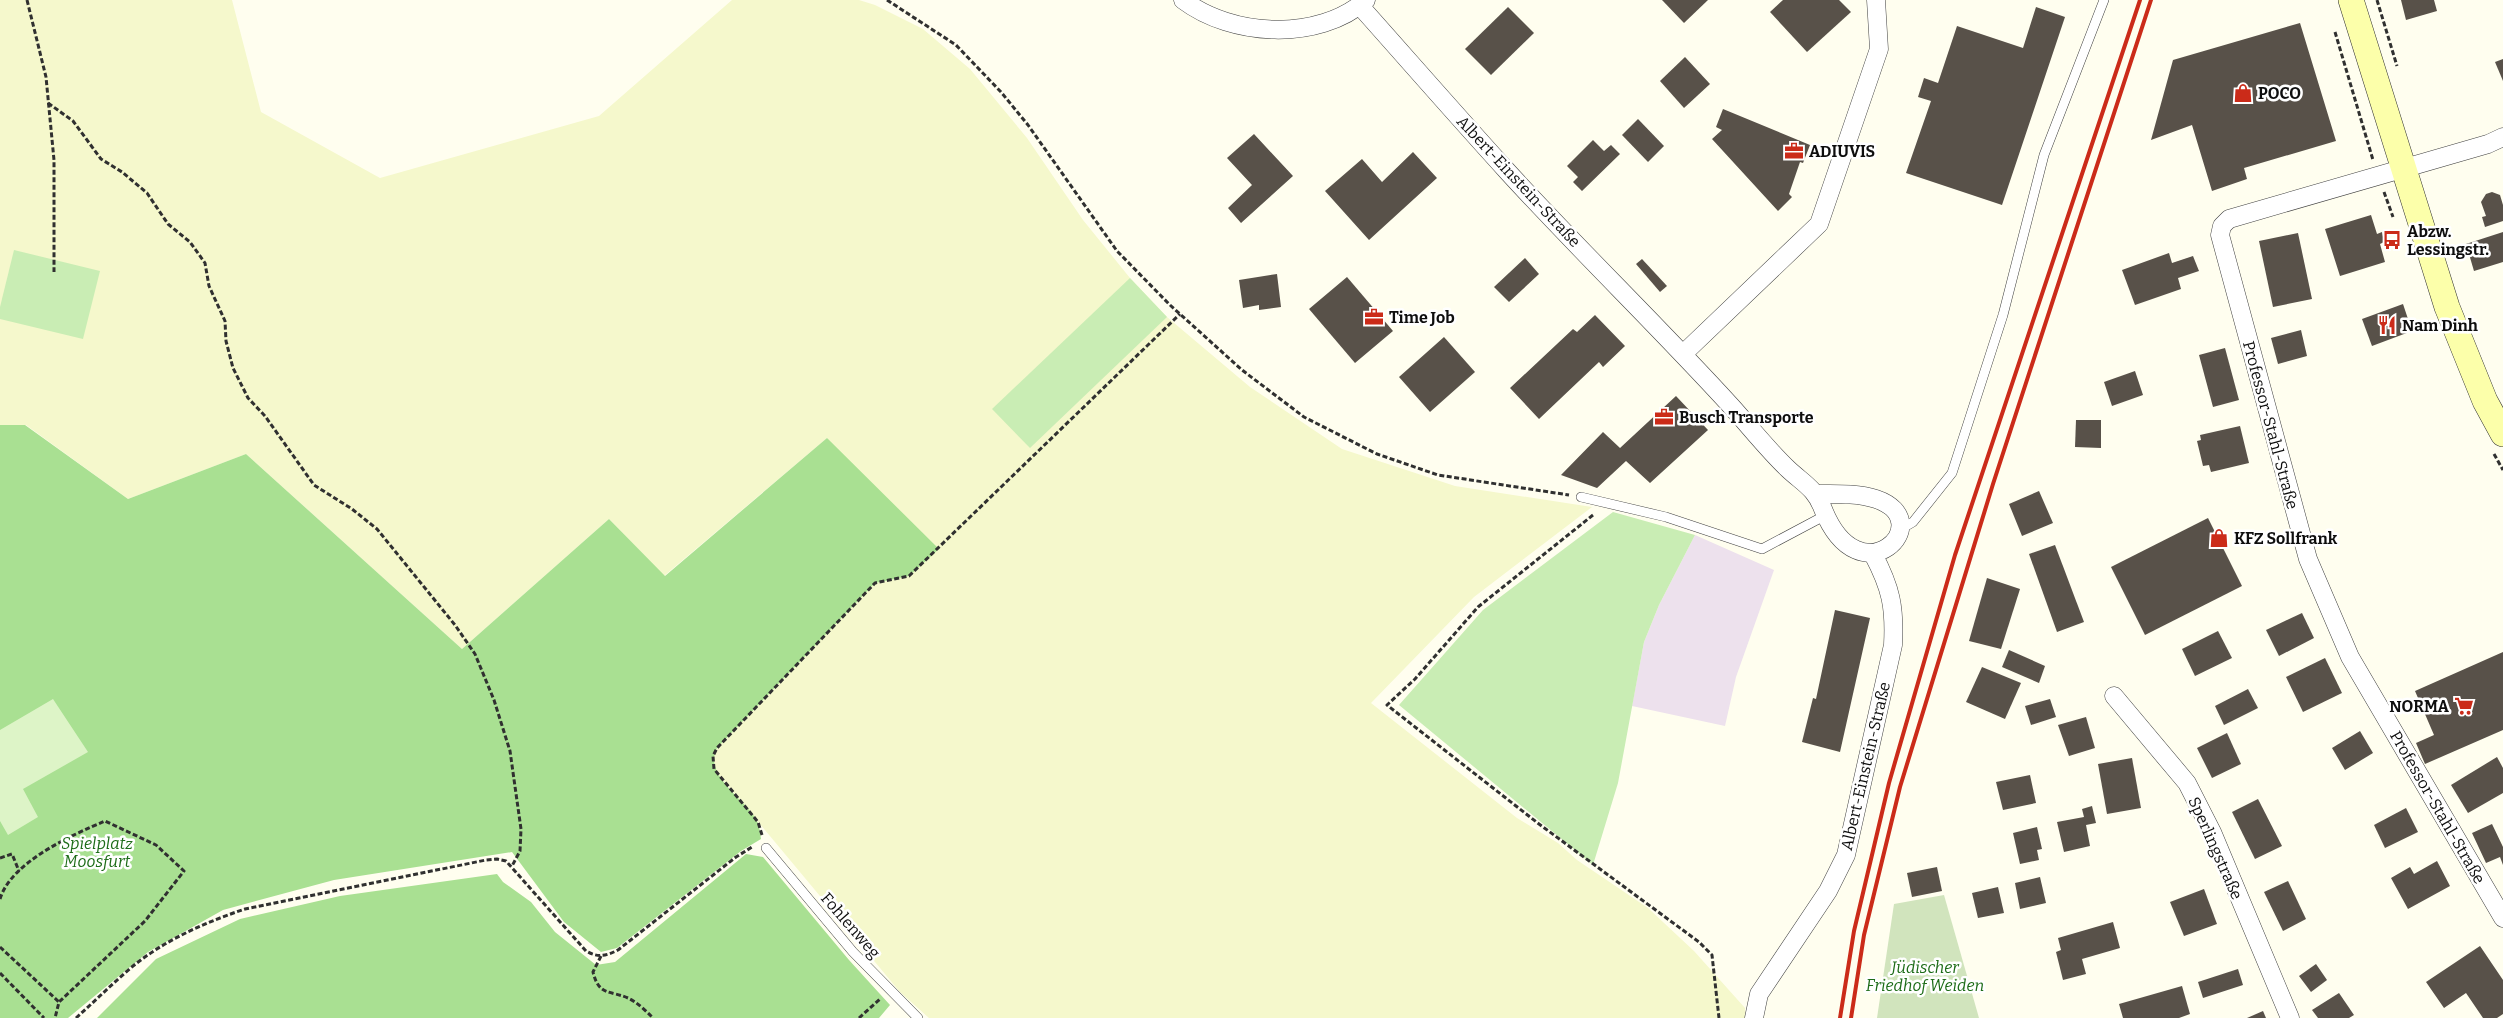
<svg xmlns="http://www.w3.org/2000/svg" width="2503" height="1018" font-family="Bitter,serif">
<rect width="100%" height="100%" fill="#fffeef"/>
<polygon fill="#ede1ed" points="1695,535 1774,570 1736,677 1725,726 1632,706 1644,642 1659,605"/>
<polygon fill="#f5f8cc" points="0,0 232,0 261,112 380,178 599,116 732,0 859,0 875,5 923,29 970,69 1027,138 1083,220 1130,278 1167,317 1250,387 1342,449 1455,486 1592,507 1474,597 1371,703 1517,818 1558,843 1577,860 1648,908 1694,951 1745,1008 1746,1018 929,1018 900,992 714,769 713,756 717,748 875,583 909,576 827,438 664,576 609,519 462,649 246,454 128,499 26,425 0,425"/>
<g fill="#c9edb4">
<polygon points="14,250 100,271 83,339 0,319 0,307"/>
<polygon points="1130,278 1167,317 1030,448 992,409"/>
<polygon points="1613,512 1695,535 1659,605 1644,642 1618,783 1593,865 1399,705 1483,610"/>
</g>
<g fill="#a9e092">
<path d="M0,425h25l103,74 118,-45 216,195 147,-130 56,57 162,-138 112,111 -30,27 -34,7 -158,165c-15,28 31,52 41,75 2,5 2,11 3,16l-20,12 -124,97 -16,4 -37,-30 -52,-70 -178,28 -111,30 -75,42 -80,66h-68z"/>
<polygon points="746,854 763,857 849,960 890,1005 879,1018 97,1018 156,959 240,919 340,896 497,874 503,882 531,902 555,932 596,965 615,962"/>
</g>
<polygon fill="#d1e4bd" points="1944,895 1979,1018 1877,1018 1894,904"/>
<polygon fill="#ddf4c7" points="53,699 88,752 23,789 38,817 8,835 0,821 0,730"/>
<g fill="#585149">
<polygon points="1662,0 1708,0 1684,23"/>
<polygon points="1783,0 1839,0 1851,12 1807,52 1770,12"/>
<polygon points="2401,0 2434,0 2437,11 2406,20"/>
<polygon points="1508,7 1534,33 1491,75 1465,49"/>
<polygon points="2036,7 2065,17 2002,205 1906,173 1931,101 1918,97 1924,78 1938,83 1957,26 2023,48"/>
<polygon points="2300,23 2336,141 2244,168 2247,179 2212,191 2192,125 2151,140 2173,60"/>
<polygon points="1685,57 1710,84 1684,108 1660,81"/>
<polygon points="2503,59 2503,81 2495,62"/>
<polygon points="1723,109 1810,145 1803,163 1800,162 1789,194 1792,197 1778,211 1712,139 1722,130 1716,127"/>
<polygon points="1638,119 1664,146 1648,162 1622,135"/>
<polygon points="1254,134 1293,176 1241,223 1228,208 1252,185 1227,158"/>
<polygon points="1593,140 1604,151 1611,145 1620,154 1582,191 1573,182 1578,177 1567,166"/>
<polygon points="1413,152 1437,178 1369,240 1325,191 1362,159 1382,182"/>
<polygon points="2492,192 2500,195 2503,205 2503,221 2485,227 2482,217 2486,216 2481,202 2486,194"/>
<polygon points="2371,215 2377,234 2382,232 2384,242 2380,244 2385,262 2340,276 2325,229"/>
<polygon points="2503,232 2503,262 2474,271 2466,244"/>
<polygon points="2298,233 2312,299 2273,307 2259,241"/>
<polygon points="2169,253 2172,263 2193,256 2199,271 2178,278 2181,289 2135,305 2122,270"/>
<polygon points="1525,258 1539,274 1509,302 1494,287"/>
<polygon points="1642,259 1667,286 1660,292 1636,264"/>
<polygon points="1277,274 1281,307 1259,310 1259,305 1243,308 1239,280"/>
<polygon points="1347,277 1393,331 1355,363 1309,309"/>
<polygon points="2403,304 2412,331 2372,346 2362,319"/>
<polygon points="1595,315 1625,346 1603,367 1599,362 1539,419 1510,388 1573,329 1577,332"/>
<polygon points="2301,330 2307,356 2278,364 2271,338"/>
<polygon points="1444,337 1475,372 1430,412 1399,377"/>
<polygon points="2225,348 2239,400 2213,407 2199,355"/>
<polygon points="2135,371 2143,395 2112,406 2104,382"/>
<polygon points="1676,396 1708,430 1650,483 1626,461 1597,488 1561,475 1603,432 1620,448"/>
<polygon points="2076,420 2101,420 2101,448 2075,447"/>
<polygon points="2240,426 2249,463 2211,472 2209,465 2203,466 2197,441 2201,440 2200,435"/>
<polygon points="2039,491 2053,523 2022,536 2009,504"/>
<polygon points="2208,518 2242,586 2145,635 2111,567"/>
<polygon points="2055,545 2084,622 2057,632 2029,554"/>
<polygon points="1987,578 2020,589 2001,649 1969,641"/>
<polygon points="1835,610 1870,618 1840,752 1802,742 1813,698 1816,699"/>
<polygon points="2302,613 2314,638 2279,656 2266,630"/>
<polygon points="2218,631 2232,658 2195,676 2182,649"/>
<polygon points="2009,650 2045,666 2039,683 2002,667"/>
<polygon points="2503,652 2503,730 2425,764 2416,743 2434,735 2415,691"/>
<polygon points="2325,658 2342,693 2303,712 2286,677"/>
<polygon points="1982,667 2021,683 2005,719 1966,702"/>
<polygon points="2248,689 2258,708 2224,725 2215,706"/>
<polygon points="2050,699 2056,717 2031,725 2025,706"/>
<polygon points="2086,717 2095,748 2069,756 2058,725"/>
<polygon points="2360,731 2373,753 2345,770 2332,748"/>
<polygon points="2227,733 2241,764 2212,778 2197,748"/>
<polygon points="2497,757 2503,768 2503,793 2468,813 2451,785"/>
<polygon points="2132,758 2141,808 2107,814 2098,764"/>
<polygon points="2030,775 2036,803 2003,810 1996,782"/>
<polygon points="2258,799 2282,846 2255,859 2232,812"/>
<polygon points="2092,806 2096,823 2086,825 2090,846 2064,852 2057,822 2084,817 2082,809"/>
<polygon points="2406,808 2418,832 2385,848 2374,825"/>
<polygon points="2492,824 2503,847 2503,865 2500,857 2486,863 2472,833"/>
<polygon points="2037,827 2042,849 2037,850 2039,860 2020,864 2013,833"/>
<polygon points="2437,861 2450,886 2408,909 2391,878 2410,867 2414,874"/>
<polygon points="1937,867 1942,891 1912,897 1907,873"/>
<polygon points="2040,877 2046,903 2020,909 2015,883"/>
<polygon points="2288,881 2306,919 2283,931 2264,892"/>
<polygon points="1998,887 2004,913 1978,918 1972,893"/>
<polygon points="2204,889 2217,924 2184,936 2170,902"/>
<polygon points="2113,922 2120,948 2082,959 2086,974 2063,980 2056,952 2061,950 2058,938"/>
<polygon points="2480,946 2503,980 2503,1014 2497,1018 2483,1018 2466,993 2444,1008 2426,982"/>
<polygon points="2316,964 2327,980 2311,992 2299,976"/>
<polygon points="2238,969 2243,985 2203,998 2198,982"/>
<polygon points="2182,986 2190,1014 2179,1018 2123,1018 2119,1004"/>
<polygon points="2339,993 2354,1015 2349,1018 2318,1018 2312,1010"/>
<polygon points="2263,1011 2266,1018 2247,1018"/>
</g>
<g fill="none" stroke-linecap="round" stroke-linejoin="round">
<g stroke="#414141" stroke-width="10">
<g id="lane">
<polyline points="1581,497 1666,517 1762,549 1826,515"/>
<polyline points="1901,529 1913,522 1952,473 2003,315 2044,155 2104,0"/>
<polyline points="766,848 853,952 918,1018"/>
</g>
</g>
<g stroke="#414141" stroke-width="19">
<g id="street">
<path d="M1183,0c49,37 135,42 183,0"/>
<path d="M1360,6c49,55 97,110 147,165 73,80 151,155 224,235 19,21 37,44 57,63 16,15 27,19 35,40 37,93 118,12 53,-10 -18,-6 -40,-5 -59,-5"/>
<polyline points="2503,137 2488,144 2229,219 2222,226 2220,235 2308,559 2350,657 2503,918"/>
<polyline points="1683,354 1819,224 1879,49 1876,0"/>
<polyline points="2114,696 2187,783 2212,832 2290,1018"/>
<path d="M1754,1018l5,-24 69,-103 18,-36 47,-210c2,-38 -2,-57 -20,-91"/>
</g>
</g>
<g stroke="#303030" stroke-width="26">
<polyline id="secondary" points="2351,0 2447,307 2485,401 2503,434"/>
</g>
<g stroke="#303030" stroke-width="3" stroke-dasharray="5 2.5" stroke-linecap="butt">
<polyline points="27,0 46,77 54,160 54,272"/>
<polyline points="887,0 956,45 1001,92 1028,125 1117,251 1170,305 1242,370 1304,417 1377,454 1438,475 1569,495"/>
<polyline points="2377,0 2397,66"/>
<polyline points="2335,32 2373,160"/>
<polyline points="48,103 73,121 101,159 122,172 147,193 168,224 190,242 205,263 209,286 225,321 226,341 233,368 248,398 265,416 314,485 352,509 377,529 455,625 475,654 494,700 510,751 521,829 520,851 512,866"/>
<polyline points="2384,192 2393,217"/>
<polyline points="2494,454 2503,470"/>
<polyline points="1593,515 1478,607 1415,679 1387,705 1539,824 1699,942 1712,955 1719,1018"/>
<polyline points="762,835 758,822 714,769 713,756 717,748 875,583 909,576 1180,314"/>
<polyline points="0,858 12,854 19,871"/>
<path d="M0,899c11,-37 72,-64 105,-78l51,24 28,26 -39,50 -86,81 -4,16"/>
<polyline points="0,947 59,1002"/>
<path d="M601,956l-8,16c6,24 16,18 35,26 9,4 18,13 25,20"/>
<polyline points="0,973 44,1018"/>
<path d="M76,1018c19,-17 37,-35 57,-52 32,-26 73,-44 112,-57l241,-49 11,-1 9,2 80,90c12,7 20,5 32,-1l118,-93 16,-10"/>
<polyline points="859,1018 880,999"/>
</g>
<use href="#lane" stroke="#fff" stroke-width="9"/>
<use href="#street" stroke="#fff" stroke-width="18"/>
<use href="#secondary" stroke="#fcffaa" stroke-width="25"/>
<g stroke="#cb2b19" stroke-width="4">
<polyline points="1840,1018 1854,931 1889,783 1955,555 2140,0"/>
<polyline points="1851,1018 1864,935 1900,787 1993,484 2151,0"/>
</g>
</g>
<defs>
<g id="shop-bare" transform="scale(1.5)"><path d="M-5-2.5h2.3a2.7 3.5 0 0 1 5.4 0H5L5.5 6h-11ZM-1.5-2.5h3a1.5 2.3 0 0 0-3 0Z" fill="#cb2b19" stroke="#fff" stroke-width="2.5" paint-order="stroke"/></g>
<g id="office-bare" transform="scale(1.5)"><path d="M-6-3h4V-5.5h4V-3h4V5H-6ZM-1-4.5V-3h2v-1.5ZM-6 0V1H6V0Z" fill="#cb2b19" stroke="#fff" stroke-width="2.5" paint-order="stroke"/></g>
<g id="bus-bare" transform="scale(1.5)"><path d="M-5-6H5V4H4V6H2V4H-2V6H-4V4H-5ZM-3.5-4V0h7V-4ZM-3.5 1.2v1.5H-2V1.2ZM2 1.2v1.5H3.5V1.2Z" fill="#cb2b19" stroke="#fff" stroke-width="2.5" paint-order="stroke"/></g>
<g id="restaurant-bare" transform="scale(1.5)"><path d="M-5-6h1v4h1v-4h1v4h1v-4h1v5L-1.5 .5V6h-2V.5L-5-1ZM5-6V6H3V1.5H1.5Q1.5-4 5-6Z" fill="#cb2b19" stroke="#fff" stroke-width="2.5" paint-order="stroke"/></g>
<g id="supermarket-bare" transform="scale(1.5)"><path d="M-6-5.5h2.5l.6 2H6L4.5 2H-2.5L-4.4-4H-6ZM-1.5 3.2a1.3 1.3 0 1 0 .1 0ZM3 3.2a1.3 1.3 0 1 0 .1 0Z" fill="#cb2b19" stroke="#fff" stroke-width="2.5" paint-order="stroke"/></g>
</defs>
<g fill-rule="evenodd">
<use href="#shop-bare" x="2243" y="93"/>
<use href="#office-bare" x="1794" y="151"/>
<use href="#bus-bare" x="2392" y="240"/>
<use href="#office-bare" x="1374" y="317"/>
<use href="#restaurant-bare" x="2387" y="325"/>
<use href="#office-bare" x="1664" y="417"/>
<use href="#shop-bare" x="2219" y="538"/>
<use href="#supermarket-bare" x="2464" y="706"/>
</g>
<g text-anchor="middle" stroke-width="5" stroke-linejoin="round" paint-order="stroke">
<g font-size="16" font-weight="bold" fill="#0e0e0e" stroke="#fff" text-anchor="start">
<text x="2258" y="99">POCO</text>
<text x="1809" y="157">ADIUVIS</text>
<text x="2407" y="237">Abzw.<tspan x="2407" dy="18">Lessingstr.</tspan></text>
<text x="1389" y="323">Time Job</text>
<text x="2402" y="331">Nam Dinh</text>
<text x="1679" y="423">Busch Transporte</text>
<text x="2234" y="544">KFZ Sollfrank</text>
<text x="2449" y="712" text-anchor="end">NORMA</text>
</g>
<g font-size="16" fill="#0e0e0e" stroke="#fff">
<text transform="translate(1519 181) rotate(47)" y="6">Albert-Einstein-Straße</text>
<text transform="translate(2271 425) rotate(75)" y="6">Professor-Stahl-Straße</text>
<text transform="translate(1865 766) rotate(-77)" y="6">Albert-Einstein-Straße</text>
<text transform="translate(2438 807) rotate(60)" y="6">Professor-Stahl-Straße</text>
<text transform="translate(2216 848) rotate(66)" y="6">Sperlingstraße</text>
<text transform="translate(851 925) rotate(49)" y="6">Fohlenweg</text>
</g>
<g font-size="16" font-style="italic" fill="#1d6c18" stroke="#fff">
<text x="97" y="849">Spielplatz<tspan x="97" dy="18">Moosfurt</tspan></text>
<text x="1925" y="973">Jüdischer<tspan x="1925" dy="18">Friedhof Weiden</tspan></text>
</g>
</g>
</svg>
